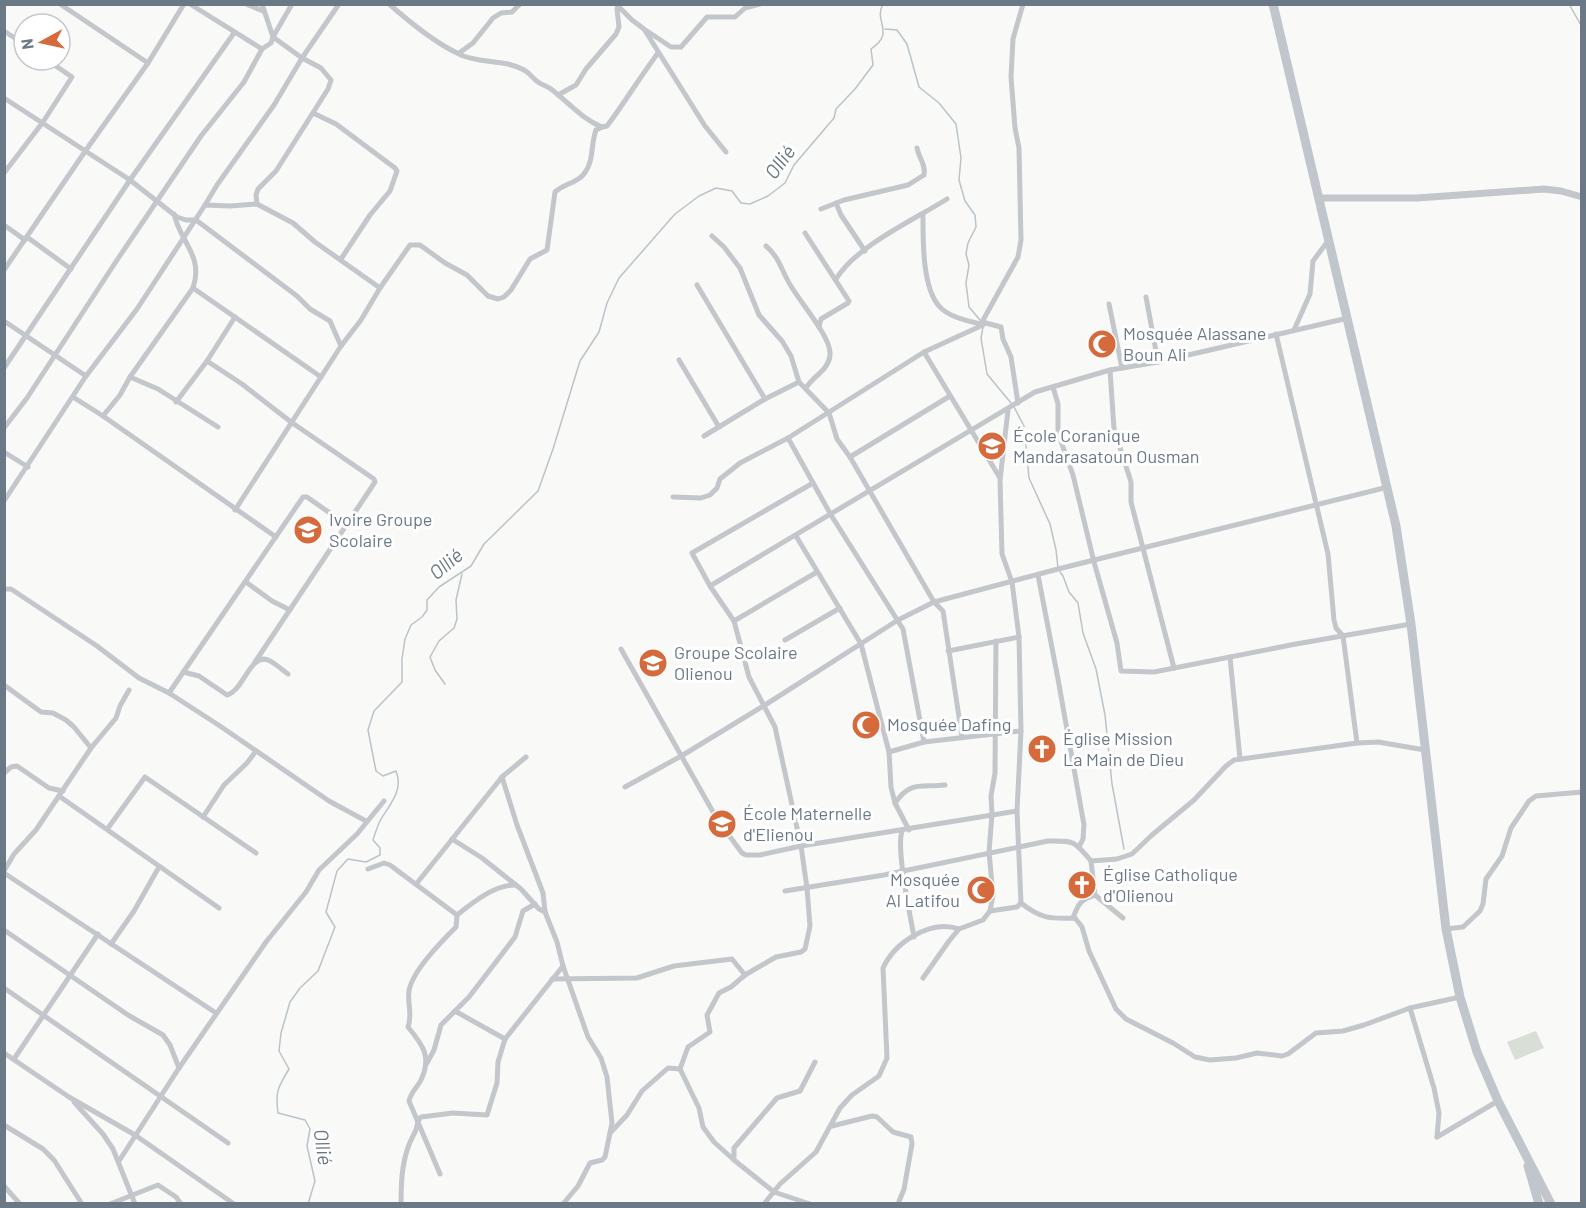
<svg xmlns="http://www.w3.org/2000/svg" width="1586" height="1208" font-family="Barlow,sans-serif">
<rect width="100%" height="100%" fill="#f9f9f8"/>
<polygon fill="#d9ded7" points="1536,1031 1544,1048 1515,1060 1507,1042"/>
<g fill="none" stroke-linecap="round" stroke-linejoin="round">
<g stroke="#bac3c8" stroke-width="1.5">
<polyline points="1569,4 1582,27"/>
<polyline points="885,29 897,30 907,44 919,87 939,103 956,124 961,158 959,180 965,201 975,215 976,227 968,243 966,254 969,265 966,283 969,307 980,320"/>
<polyline points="983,327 981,338 987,374 1011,403"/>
<polyline points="1014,407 1024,426 1029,478 1050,524 1056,550 1058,568"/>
<polyline points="1060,572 1063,576 1069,592 1078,603 1083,633 1096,669 1105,715 1112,784 1124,849"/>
<polyline points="445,684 435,670 430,657 439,641 454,628 457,619 456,600 462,574"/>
<path d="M308,1204l7,-23 -8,-35 3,-17 -5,-9 -27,-7c-3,-21 0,-26 11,-44l-10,-18 2,-18 9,-31 10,-14 18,-17 17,-44 -9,-15 11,-41 11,-12 18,3 14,-7v-7l-7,-8c2,-6 4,-13 7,-19 9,-16 24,-30 16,-50l-13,5 -7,-5 -8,-41 6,-19 28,-29v-23l3,-20 6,-14 11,-8 5,-7v-10l12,-13 32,-21 13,-22 54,-53 15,-42 27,-88 19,-29 8,-29 12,-25 56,-64 24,-18 17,-8 16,3 9,12 9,1 18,-8 17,-13 9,-18 40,-47 2,-9 19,-20 18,-24 -2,-16c25,-17 2,-27 12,-45"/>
</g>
<g stroke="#c3c6ca" stroke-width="5">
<polyline points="60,4 148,63"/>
<polyline points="190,4 262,49"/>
<polyline points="246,4 263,11"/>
<path d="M389,4c22,19 46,39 72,51 20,9 44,4 63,15 6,3 9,9 14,12 4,3 9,4 13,7 17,13 31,30 51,38l5,-1c18,-24 33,-49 51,-73"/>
<polyline points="616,4 632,20 644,29 705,126 726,152"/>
<polyline points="4,31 24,44"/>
<polyline points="647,31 671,47 681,47 707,17 735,17 745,8 760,4"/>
<polyline points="459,53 473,43 493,18 501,13 512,12 520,4"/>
<polyline points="558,95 576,85 586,69 616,34 619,27 617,9"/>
<polyline points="4,98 130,180 177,217 186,220 196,220 297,296 310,309 330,321 341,346"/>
<polyline points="313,113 336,124 395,168 397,171 390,191 370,215 341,259"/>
<polyline points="4,173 43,122 72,77 47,60"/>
<polyline points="836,203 841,215 865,251"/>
<polyline points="257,204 256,195 258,189 276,171 328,89 331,80 321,68 302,58 273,37 262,4"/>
<polyline points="205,205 217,185 274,105 302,58 339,4"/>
<path d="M821,209l23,-9 64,-15 16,-10c2,-11 -5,-16 -7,-27"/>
<path d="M923,214c0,25 -1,73 16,92 9,11 29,15 42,18"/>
<polyline points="4,225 25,240"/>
<polyline points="805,233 849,301 848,303 821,319 819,327"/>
<polyline points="712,236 724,247 740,268 759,315 782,341 791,356 799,382 829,413 837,439 850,457 934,602 943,611 962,737"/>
<polyline points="27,237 71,269"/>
<path d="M766,246c12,10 15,22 22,35 9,18 44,56 42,74 -1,15 -17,21 -24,33"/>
<polyline points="4,270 86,150 148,63 184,4"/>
<path d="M836,279c20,-33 78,-59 111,-80"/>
<polyline points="697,285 765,399"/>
<polyline points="193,288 321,377"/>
<polyline points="1146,297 1158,362"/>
<polyline points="1109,304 1122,368"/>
<polyline points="235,317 207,361 242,384 291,422 374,479 375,482 255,662"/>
<polyline points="4,321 86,376"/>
<polyline points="1294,330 1310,294 1313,261 1328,241"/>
<polyline points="1276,334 1328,554 1334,620 1336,628 1343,636 1357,743"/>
<polyline points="924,352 1000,478"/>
<polyline points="679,360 719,427"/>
<polyline points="4,368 130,180 234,33"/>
<polyline points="1110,370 1114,429 1131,482 1131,502 1174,668"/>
<path d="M130,377l63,-89c11,-32 -13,-46 -19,-74"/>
<polyline points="1053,387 1058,404 1058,433 1073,475 1094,562 1117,643 1121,671 1154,672 1296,644 1411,624"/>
<polyline points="73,397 103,416 276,537"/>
<polyline points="176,402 207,361"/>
<polyline points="1018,403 1011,357 1003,339 1001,327 982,322 1018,257 1021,240 1019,148 1015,128 1011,77 1013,39 1023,4"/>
<path d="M1008,410l-8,70 2,74 10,28 7,55 2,94 -4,80 4,92c20,16 30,16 54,15l7,9 7,24 27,58 10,10 47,24 22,14 15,3 26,-2 21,-5 25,3 6,-2 28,-21 27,-2 21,-6 46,-17 50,-11"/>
<polyline points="103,416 120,395 130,377 158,389 218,427"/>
<polyline points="4,428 27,398 115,263 201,136 244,82 262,49 271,43 273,37 292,4"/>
<polyline points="704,436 765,399 799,382"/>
<polyline points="788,438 831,515 903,629 924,742"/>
<polyline points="4,452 28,467"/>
<polyline points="850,457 950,396"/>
<polyline points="673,497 701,498 710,495 717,488 720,479 740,463 788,438 924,352 983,325 982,322"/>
<polyline points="4,501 86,376 137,309 205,205 230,206 257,204 293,223 315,242 380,288"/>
<path d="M235,510l106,-164 20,-26 19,-32 30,-43h10l25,18 22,12 21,21 10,3 6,-2 7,-7 19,-31 17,-9 8,-58c8,-7 19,-9 26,-15 14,-13 9,-31 15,-47l6,-3"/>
<polyline points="796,536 861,644 889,752 891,787 895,803 909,830"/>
<polyline points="1038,575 1058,679 1084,825 1083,839 1079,847"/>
<polyline points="246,582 272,601 290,610"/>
<polyline points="710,586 1035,392 1110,370 1158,362 1348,318"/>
<polyline points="4,589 11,589 97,646 139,678 169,693 220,726 329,801 366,821"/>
<polyline points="734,621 817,572"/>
<polyline points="785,640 840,608"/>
<polyline points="621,649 717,819 742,853 746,855 760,855 801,846 1017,811"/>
<polyline points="948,651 1019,637"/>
<polyline points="1230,657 1240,759"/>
<path d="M183,672l16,4 28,19c17,-5 23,-42 41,-35 7,3 14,10 20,14"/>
<polyline points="4,685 41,712 53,713 66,720 74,727 91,748"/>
<polyline points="169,693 303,497 307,497 347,525"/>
<polyline points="889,752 924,742 1021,731"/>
<polyline points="4,773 11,767 17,766 49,788 63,791"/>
<polyline points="502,777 517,825 543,893 545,912"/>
<polyline points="625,787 683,755 765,705 898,620 934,602 1058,569 1388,487"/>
<polyline points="59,796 219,908"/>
<path d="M895,803c16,-23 26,-15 50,-18"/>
<polyline points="203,817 224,785 247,763 256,751"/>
<polyline points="108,828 145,777 256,853"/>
<path d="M902,831c-6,18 8,83 12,106"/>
<polyline points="452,839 482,858 521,889 539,909 545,912 557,942 563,966 588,1037 601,1058 607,1077 612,1123 610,1133"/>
<polyline points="1091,861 1095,895 1123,918"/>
<polyline points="368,869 384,863 390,865 457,915"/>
<polyline points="4,871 14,854 36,830 91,748 116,718 120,706 129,690"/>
<polyline points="4,873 216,1013"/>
<polyline points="417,883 502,777 526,757"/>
<path d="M785,891l99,-16 164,-34c26,0 26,-1 43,20l26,-2 15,-5 20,-19 42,-35 32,-34 8,-6 123,-17 21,-1 47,8"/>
<polyline points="990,911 1017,907 1021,903"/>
<path d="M1073,918c5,-14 8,-19 22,-23"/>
<polyline points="1446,929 1463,927 1480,911 1483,904 1486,879 1502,856 1511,828 1529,801 1536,796 1582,792"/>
<polyline points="4,930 128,1015 163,1035 170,1045 179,1068"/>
<polyline points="111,944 134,911 159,867"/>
<polyline points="923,978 949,941 959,929"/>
<polyline points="552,979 637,978 674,966 732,959 745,975"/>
<polyline points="4,988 228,1143"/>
<polyline points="1410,1008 1434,1088 1439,1113 1437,1137"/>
<polyline points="455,1011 505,1039"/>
<polyline points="4,1053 69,1097 135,1135 234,1204"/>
<polyline points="14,1059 98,934"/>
<polyline points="427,1063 434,1050 441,1025 469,997 515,937 523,911 535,904"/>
<polyline points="74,1102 103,1134 113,1149 135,1204"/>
<polyline points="4,1125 43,1149 54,1160 82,1204"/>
<polyline points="832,1126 872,1116 877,1117 893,1132 911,1137 912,1144 904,1189 898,1204"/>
<polyline points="1437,1137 1498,1101"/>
<polyline points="734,1160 714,1142 703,1127 699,1108 680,1069 688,1047 710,1032 707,1015 719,993 731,987 745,975 776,957 801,952 805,949 810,926 807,888 801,846 775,727 749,677 734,621 710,586 692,553 813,483"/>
<polyline points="119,1161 179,1068 266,942 306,892 319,870 357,834 384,801"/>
<path d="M440,1174l-31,-73c2,-9 8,-13 12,-21 11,-23 2,-35 -13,-53 5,-13 -1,-23 1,-36 3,-20 33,-50 47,-64l1,-12c15,-12 37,-30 58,-30"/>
<polyline points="4,1186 20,1204"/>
<polyline points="110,1204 158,1185 176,1197 181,1204"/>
<path d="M401,1204c0,-25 1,-48 13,-70 4,-6 2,-12 7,-17l32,-4 34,2 10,-32 1,-21 7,-23 58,-73"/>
<polyline points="563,1204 578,1186 590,1163 602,1160 605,1157 610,1133 627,1115 642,1091 668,1068 680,1069"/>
<path d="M764,1204l16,-20 36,-32 24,-44 12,-13 27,-19 8,-18 -4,-90c12,-26 48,-49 76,-39l24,-9 7,-9 3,-16 -4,-43 3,-38 -1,-18 4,-23 1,-132"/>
<polyline points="810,1204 774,1192 734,1160 734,1148 777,1098 800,1091 815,1062"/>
</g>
<polyline stroke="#c3c6ca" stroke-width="7" points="1319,198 1417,198 1544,189 1561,191 1582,197"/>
<g stroke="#c1c6cc" stroke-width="9">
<polyline points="1273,4 1396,526 1411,624 1446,929 1460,997 1477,1052 1498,1101 1551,1204"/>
<polyline points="1528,1166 1539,1204"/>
</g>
</g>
<defs>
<g id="mosque-disc" transform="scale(1.5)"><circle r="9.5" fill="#d56a3c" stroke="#fff"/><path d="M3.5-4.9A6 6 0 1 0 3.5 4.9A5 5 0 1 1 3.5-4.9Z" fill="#fff"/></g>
<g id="school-disc" transform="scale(1.5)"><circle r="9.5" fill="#d56a3c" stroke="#fff"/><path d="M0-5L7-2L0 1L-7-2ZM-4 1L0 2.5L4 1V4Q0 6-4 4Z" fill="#fff"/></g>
<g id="church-disc" transform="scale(1.5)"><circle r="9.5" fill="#d56a3c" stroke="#fff"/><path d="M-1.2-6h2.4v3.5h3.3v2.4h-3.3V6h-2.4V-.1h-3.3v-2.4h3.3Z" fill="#fff"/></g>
</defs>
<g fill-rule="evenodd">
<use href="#mosque-disc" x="1102" y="344"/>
<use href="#school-disc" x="992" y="446"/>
<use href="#school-disc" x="308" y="530"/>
<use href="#school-disc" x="653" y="663"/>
<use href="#mosque-disc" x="866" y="725"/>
<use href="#church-disc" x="1042" y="749"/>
<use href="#school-disc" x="722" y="824"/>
<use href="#church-disc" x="1082" y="885"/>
<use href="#mosque-disc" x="981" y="890"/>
</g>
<g text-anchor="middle" stroke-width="6" stroke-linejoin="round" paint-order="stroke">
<g font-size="18" fill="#6b7886" stroke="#fff" text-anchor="start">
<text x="1123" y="340">Mosquée Alassane<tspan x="1123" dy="21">Boun Ali</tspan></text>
<text x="1013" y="442">École Coranique<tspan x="1013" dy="21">Mandarasatoun Ousman</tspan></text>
<text x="329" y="526">Ivoire Groupe<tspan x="329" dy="21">Scolaire</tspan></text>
<text x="674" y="659">Groupe Scolaire<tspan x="674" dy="21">Olienou</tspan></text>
<text x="887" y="731">Mosquée Dafing</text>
<text x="1063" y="745">Église Mission<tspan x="1063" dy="21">La Main de Dieu</tspan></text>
<text x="743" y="820">École Maternelle<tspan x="743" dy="21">d'Elienou</tspan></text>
<text x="1103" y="881">Église Catholique<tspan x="1103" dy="21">d'Olienou</tspan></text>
<text x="960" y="886" text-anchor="end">Mosquée<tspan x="960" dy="21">Al Latifou</tspan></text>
</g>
<g font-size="20" font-style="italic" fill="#677880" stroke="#fff">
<text transform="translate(780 162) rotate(-53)" y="7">Ollié</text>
<text transform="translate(446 564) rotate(-40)" y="7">Ollié</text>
<text transform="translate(323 1147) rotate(82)" y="7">Ollié</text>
</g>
</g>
<rect width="1586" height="1208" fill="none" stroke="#6b7886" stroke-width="12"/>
<g transform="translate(42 42) rotate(262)"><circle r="28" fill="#ffffff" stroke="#c4c9cf" stroke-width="1.5"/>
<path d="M0-4.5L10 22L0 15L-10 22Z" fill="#d56a3c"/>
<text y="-9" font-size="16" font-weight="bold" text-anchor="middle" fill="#6b7886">N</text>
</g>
</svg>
